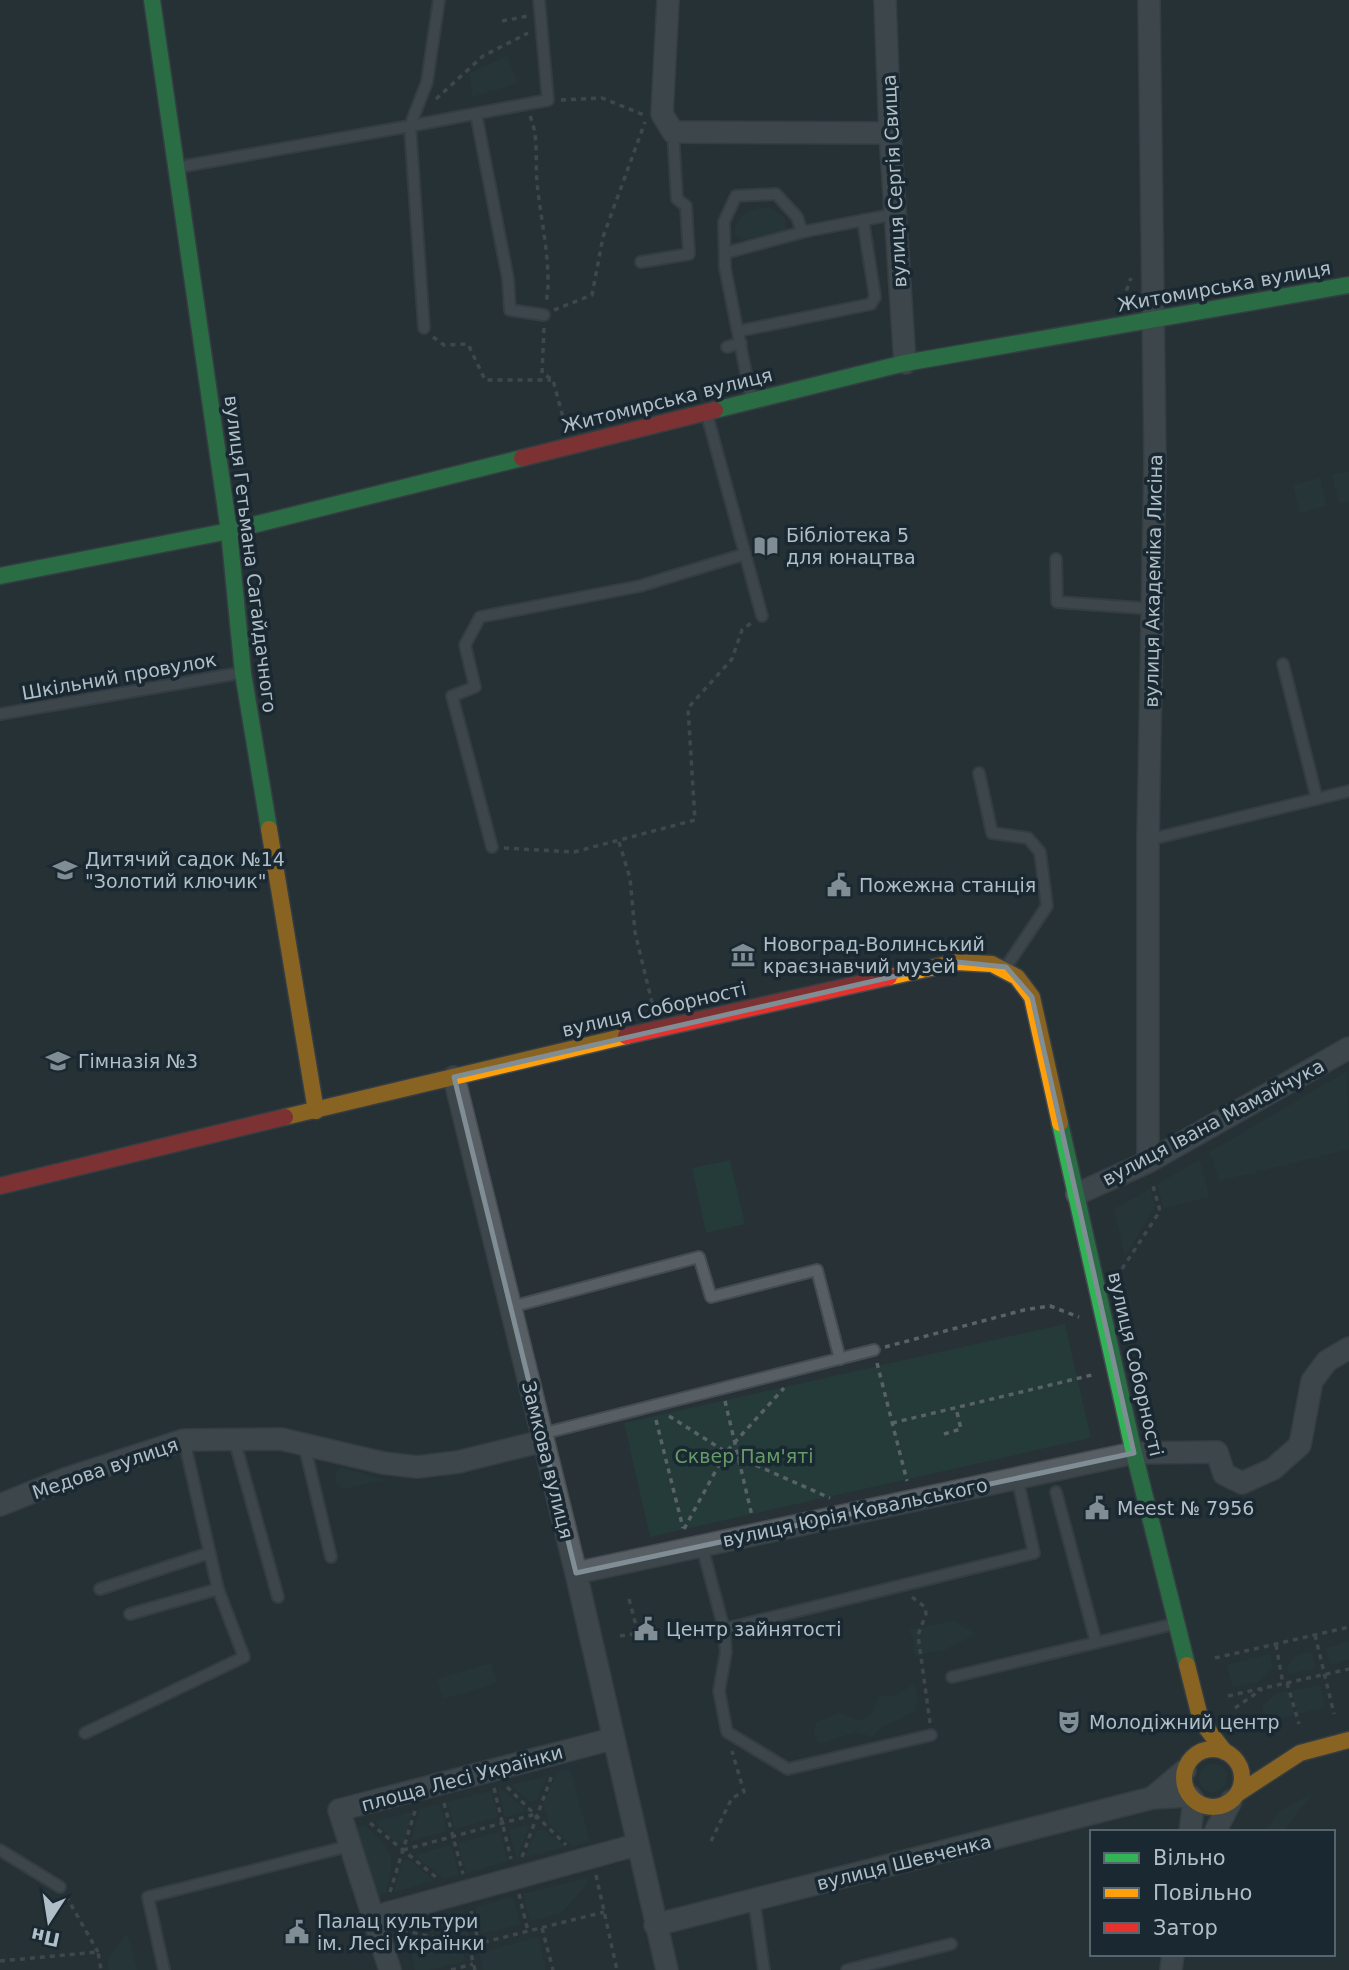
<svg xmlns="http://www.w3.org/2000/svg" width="1349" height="1970" font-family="'DejaVu Sans',sans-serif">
<rect width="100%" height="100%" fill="#273136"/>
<g fill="#243b3a">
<polygon points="507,56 518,83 472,97 470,73"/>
<path d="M768,207l17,10 1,13 -43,10 -9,-7c4,-20 15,-23 34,-26z"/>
<polygon points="1349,471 1349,501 1339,503 1332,475"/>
<polygon points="1320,478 1326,506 1300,513 1293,485"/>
<polygon points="1347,1071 1349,1149 1219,1181 1210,1152"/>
<polygon points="730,1160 745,1224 706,1233 692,1168"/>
<polygon points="1200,1160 1209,1197 1164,1208 1157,1184"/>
<polygon points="1150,1189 1155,1207 1125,1256 1114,1209"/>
<polygon points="1065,1324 1091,1438 650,1537 624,1423"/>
<polygon points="341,1467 384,1480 344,1489 337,1484 335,1475"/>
<polygon points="953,1621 976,1634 942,1651 927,1652 918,1657 913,1651 914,1640 909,1630"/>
<polygon points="1349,1642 1349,1660 1330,1665 1326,1648"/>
<polygon points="1312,1652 1315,1668 1289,1674 1287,1667 1296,1656"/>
<polygon points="1270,1654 1273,1668 1258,1682 1233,1687 1227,1665"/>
<polygon points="491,1663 497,1683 443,1699 437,1679"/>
<polygon points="914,1684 918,1697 914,1712 882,1727 872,1737 855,1732 819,1744 814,1734 816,1722 839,1713 860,1721 873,1712 879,1695 895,1696"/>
<polygon points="1320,1685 1325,1707 1298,1714 1292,1691"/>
<polygon points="1288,1691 1294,1715 1277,1719 1264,1715 1262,1707 1274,1695"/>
<circle cx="1213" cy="1778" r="14"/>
<polygon points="570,1769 590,1841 572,1846 549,1824 543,1804 557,1772"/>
<polygon points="547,1776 537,1800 530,1802 511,1785"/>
<polygon points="498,1786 526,1811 505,1817"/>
<polygon points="491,1791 498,1817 455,1829 447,1802"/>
<polygon points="1314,1792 1282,1832 1264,1832 1281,1811"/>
<polygon points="440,1804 447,1831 411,1841 420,1809"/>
<polygon points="412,1812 404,1840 397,1843 375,1822"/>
<path d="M365,1825c29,27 30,29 21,68l-14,4 -23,-68z"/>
<polygon points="529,1825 517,1860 509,1830"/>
<polygon points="542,1829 565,1847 525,1857 536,1831"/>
<polygon points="500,1832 508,1861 466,1873 458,1843"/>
<polygon points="451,1845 459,1875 444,1879 415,1855"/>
<polygon points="408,1859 434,1881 394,1892 402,1861"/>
<polygon points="587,1878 588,1884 560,1914 530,1921 523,1894"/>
<polygon points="513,1897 520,1924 482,1934 475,1907"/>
<polygon points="463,1910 469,1937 459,1939 411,1926 412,1923"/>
<polygon points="127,1933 137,1970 109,1970 107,1961"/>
<polygon points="408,1936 462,1950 465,1961 430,1970 415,1970"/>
<polygon points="538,1937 546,1970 483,1970 479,1953"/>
</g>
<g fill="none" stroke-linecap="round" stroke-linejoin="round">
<g stroke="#454c51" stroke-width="14">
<g id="lane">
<polyline points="476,114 508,279 510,310 544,315"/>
<polyline points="179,167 410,126 427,82 439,0"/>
<polyline points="725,253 807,231"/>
<polyline points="641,262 689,254 686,206 677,199 673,132"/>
<polyline points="424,328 410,126 548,100 539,0"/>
<polyline points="739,331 871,304 875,297 863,220"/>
<polyline points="727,347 741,343"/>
<polyline points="751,398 725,268 724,222 736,196 776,194 797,217 802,232 895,214"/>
<polyline points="707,415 762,616"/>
<polyline points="1056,559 1057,602 1154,609"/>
<polyline points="1283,664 1317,799"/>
<polyline points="0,714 240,673"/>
<polyline points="979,773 992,833 1028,838 1040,852 1047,906 1006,967"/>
<polyline points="1148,840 1349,791"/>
<polyline points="492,847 452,696 475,687 465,645 480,617 640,586 745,554"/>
<polyline points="511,1307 699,1257 711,1297 817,1270 840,1359"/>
<polyline points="541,1434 874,1350"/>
<polyline points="234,1439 278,1597"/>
<polyline points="304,1444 331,1557"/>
<polyline points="1056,1492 1096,1642"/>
<polyline points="702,1546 724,1629 726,1652 719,1691 727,1732 788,1769 931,1735"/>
<polyline points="100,1589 209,1553"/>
<polyline points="130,1614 218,1589"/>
<polyline points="724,1629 1034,1553 1017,1477"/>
<polyline points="952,1677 1174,1624"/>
<polyline points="85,1733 244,1657 218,1589 184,1440"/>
<polyline points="0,1850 60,1887"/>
<polyline points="754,1900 764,1970"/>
<polyline points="164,1970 148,1897 349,1846"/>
<polyline points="847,1970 951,1944"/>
</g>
</g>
<g stroke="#454c51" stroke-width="24">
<g id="street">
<polyline points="668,0 662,114 673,132 890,133"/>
<polyline points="885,0 890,133 905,363"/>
<polyline points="454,1077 576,1573 667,1970"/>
<polyline points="1148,1162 1148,840 1155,459 1149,0"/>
<polyline points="1077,1194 1148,1162 1349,1048"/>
<polyline points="0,1505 65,1479 184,1440 281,1439 383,1463 417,1467 458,1462 543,1441"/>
<polyline points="576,1573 1134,1453 1217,1452 1224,1474 1242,1483 1273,1469 1300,1445 1312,1381 1327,1361 1349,1348"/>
<polyline points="1152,1798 1185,1770"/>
<polyline points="1190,1832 1194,1801"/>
<polyline points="1215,1832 1231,1801"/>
<polyline points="373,1917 636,1845"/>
<polyline points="655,1925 1152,1798 1190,1796"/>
<polyline points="390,1970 339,1810 612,1739"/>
<polyline points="1171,1970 1173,1954"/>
</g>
</g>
<g stroke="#454c51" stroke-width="19">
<g id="fast">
<polyline points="152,0 229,531 243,673 269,829"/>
<polyline points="715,410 905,363 1349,285"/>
<polyline points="0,576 229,531 522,458"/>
<polyline points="1060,1123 1134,1453 1187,1665"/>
</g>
</g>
<g stroke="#454c51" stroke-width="19">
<g id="slow">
<polyline points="269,829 316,1111"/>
<polyline points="889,977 957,962 992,964 1017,977 1032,997 1060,1123"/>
<polyline points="285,1117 626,1036"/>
<polyline points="1187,1665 1201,1721 1225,1752"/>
<circle cx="1213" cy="1778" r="29"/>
<polyline points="1237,1794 1300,1753 1349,1740"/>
</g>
</g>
<g stroke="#454c51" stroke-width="19">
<g id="jam">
<polyline points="522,458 715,410"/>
<polyline points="626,1036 889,977"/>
<polyline points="0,1186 285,1117"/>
</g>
</g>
<g stroke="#596266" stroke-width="3.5" stroke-dasharray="5 5" stroke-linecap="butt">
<polyline points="502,21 528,16"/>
<polyline points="436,99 483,56 528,33"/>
<polyline points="561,100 602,98 644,115"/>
<path d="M530,116c9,21 5,44 7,66 3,35 16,88 9,121"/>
<polyline points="1123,300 1131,278"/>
<polyline points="554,310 592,295 603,237 645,122"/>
<polyline points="544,328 542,373 553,380 565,425"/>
<polyline points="433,337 444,345 468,344 485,380 551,380"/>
<polyline points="619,842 630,878 635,932 653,1007"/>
<polyline points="504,848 574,852 695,820 688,708 732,659 742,630 751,623"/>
<polyline points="1122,1269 1160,1211 1152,1182"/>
<polyline points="885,1347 1024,1310 1050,1306 1079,1317"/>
<polyline points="877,1363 907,1481"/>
<polyline points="725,1401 752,1516"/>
<polyline points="669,1416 726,1452 830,1498"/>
<polyline points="656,1420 683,1528"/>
<polyline points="892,1423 1092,1375"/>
<polyline points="944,1434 961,1429 956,1408"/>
<polyline points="684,1529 726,1452 784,1388"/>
<polyline points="912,1597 925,1607 926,1614 918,1635 930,1723"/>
<polyline points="629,1599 638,1633"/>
<polyline points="1315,1635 1334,1714"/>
<polyline points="620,1636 640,1633"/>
<polyline points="1276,1645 1283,1684"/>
<polyline points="1215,1658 1349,1627"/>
<polyline points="1287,1683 1299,1724"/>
<polyline points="1228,1696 1349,1669"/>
<polyline points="1235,1708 1262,1689"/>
<polyline points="507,1787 566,1845"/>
<polyline points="494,1788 511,1859"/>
<polyline points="444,1803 463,1874"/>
<polyline points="370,1823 437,1878"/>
<polyline points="711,1841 732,1798 744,1792 732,1751"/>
<polyline points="403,1850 536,1814"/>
<polyline points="522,1857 552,1775"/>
<polyline points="596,1875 617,1970"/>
<polyline points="390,1892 415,1811"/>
<polyline points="519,1894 528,1931"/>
<polyline points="66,1896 98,1952"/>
<polyline points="471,1911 479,1944"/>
<polyline points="542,1928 553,1970"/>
<polyline points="403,1930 469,1946"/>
<polyline points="0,1961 98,1952 101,1970"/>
<polyline points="451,1970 473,1964"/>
<polyline points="475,1970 469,1946 604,1912"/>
</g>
<use href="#lane" stroke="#575f64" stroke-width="10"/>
<use href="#street" stroke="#575f64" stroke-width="21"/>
<use href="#fast" stroke="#30b455" stroke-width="16"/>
<use href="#slow" stroke="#ff9f0a" stroke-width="16"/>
<use href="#jam" stroke="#e5322d" stroke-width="16"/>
</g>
<path d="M0 0H1349V1970H0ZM957,962l49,5 26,30 102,456 -558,120 -122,-496z" fill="#273136" fill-opacity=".55" fill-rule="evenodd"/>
<path fill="none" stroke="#808d95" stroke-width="5" stroke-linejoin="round" d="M957,962l49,5 26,30 102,456 -558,120 -122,-496z"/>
<defs>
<g id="library-bare" transform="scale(1.89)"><path d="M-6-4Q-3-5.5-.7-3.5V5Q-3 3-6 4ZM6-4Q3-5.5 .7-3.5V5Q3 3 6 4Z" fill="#808d95" stroke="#1a2831" stroke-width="2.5" paint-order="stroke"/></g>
<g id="school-bare" transform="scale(1.89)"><path d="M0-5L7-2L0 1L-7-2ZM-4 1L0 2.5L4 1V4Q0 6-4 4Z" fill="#808d95" stroke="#1a2831" stroke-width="2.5" paint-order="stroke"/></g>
<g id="civic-bare" transform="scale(1.89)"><path d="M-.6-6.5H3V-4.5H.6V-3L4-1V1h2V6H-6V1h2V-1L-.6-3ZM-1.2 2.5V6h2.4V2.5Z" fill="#808d95" stroke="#1a2831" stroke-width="2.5" paint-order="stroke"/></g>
<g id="museum-bare" transform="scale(1.89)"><path d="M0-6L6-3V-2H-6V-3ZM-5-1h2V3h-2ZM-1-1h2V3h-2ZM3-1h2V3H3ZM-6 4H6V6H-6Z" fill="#808d95" stroke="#1a2831" stroke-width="2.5" paint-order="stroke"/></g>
<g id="theatre-bare" transform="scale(1.89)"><path d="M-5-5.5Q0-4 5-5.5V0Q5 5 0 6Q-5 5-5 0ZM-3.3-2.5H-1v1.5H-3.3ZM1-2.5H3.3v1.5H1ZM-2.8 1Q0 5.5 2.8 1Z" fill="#808d95" stroke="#1a2831" stroke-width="2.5" paint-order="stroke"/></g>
</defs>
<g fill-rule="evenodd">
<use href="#library-bare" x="766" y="546"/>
<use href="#school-bare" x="65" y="870"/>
<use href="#civic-bare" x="839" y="885"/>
<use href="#museum-bare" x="743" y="955"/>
<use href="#school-bare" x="58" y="1061"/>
<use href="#civic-bare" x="1097" y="1508"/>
<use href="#civic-bare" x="646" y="1629"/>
<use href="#theatre-bare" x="1069" y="1722"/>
<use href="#civic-bare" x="297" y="1932"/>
</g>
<g text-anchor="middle" stroke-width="7" stroke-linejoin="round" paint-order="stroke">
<g font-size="19" fill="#b0bec8" stroke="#1a2831">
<text transform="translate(894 181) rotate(-93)" y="7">вулиця Сергія Свища</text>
<text transform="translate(1224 286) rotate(-10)" y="7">Житомирська вулиця</text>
<text transform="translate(667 400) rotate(-14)" y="7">Житомирська вулиця</text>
<text transform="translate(251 554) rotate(83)" y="7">вулиця Гетьмана Сагайдачного</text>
<text transform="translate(1153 581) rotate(-89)" y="7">вулиця Академіка Лисіна</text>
<text transform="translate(119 676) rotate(-10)" y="7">Шкільний провулок</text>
<text transform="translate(654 1009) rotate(-13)" y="7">вулиця Соборності</text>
<text transform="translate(1213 1122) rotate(-28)" y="7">вулиця Івана Мамайчука</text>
<text transform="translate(1136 1364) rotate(77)" y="7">вулиця Соборності</text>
<text transform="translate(548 1460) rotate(76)" y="7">Замкова вулиця</text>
<text transform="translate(105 1468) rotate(-19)" y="7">Медова вулиця</text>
<text transform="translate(855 1512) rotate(-12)" y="7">вулиця Юрія Ковальського</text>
<text transform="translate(462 1778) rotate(-15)" y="7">площа Лесі Українки</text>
<text transform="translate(904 1862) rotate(-14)" y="7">вулиця Шевченка</text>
</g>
<g font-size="19" fill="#b0bec8" stroke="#1a2831" text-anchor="start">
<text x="786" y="542">Бібліотека 5<tspan x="786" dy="22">для юнацтва</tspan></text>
<text x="85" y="866">Дитячий садок №14<tspan x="85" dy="22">"Золотий ключик"</tspan></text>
<text x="859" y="892">Пожежна станція</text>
<text x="763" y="951">Новоград-Волинський<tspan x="763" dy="22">краєзнавчий музей</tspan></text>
<text x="78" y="1068">Гімназія №3</text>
<text x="1117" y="1515">Meest № 7956</text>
<text x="666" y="1636">Центр зайнятості</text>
<text x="1089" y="1729">Молодіжний центр</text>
<text x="317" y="1928">Палац культури<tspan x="317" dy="22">ім. Лесі Українки</tspan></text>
</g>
<g font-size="19" fill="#659b67" stroke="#1a2831">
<text x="744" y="1463">Сквер Пам'яті</text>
</g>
</g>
<rect x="1090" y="1830" width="245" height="126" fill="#1a2831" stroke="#56646d" stroke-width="2"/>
<rect x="1104" y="1853" width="35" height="10" fill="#30b455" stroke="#56646d" stroke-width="2"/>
<text x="1153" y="1865" font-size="21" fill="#b0bec8">Вільно</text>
<rect x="1104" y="1888" width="35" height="10" fill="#ff9f0a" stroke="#56646d" stroke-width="2"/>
<text x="1153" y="1900" font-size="21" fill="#b0bec8">Повільно</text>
<rect x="1104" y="1923" width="35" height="10" fill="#e5322d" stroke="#56646d" stroke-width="2"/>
<text x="1153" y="1935" font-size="21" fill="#b0bec8">Затор</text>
<g transform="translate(49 1921) rotate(192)" stroke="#1a2831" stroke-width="5" paint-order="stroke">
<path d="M0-5L12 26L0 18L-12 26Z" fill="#b0bec8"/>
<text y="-10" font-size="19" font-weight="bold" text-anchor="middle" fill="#b0bec8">Пн</text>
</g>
</svg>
